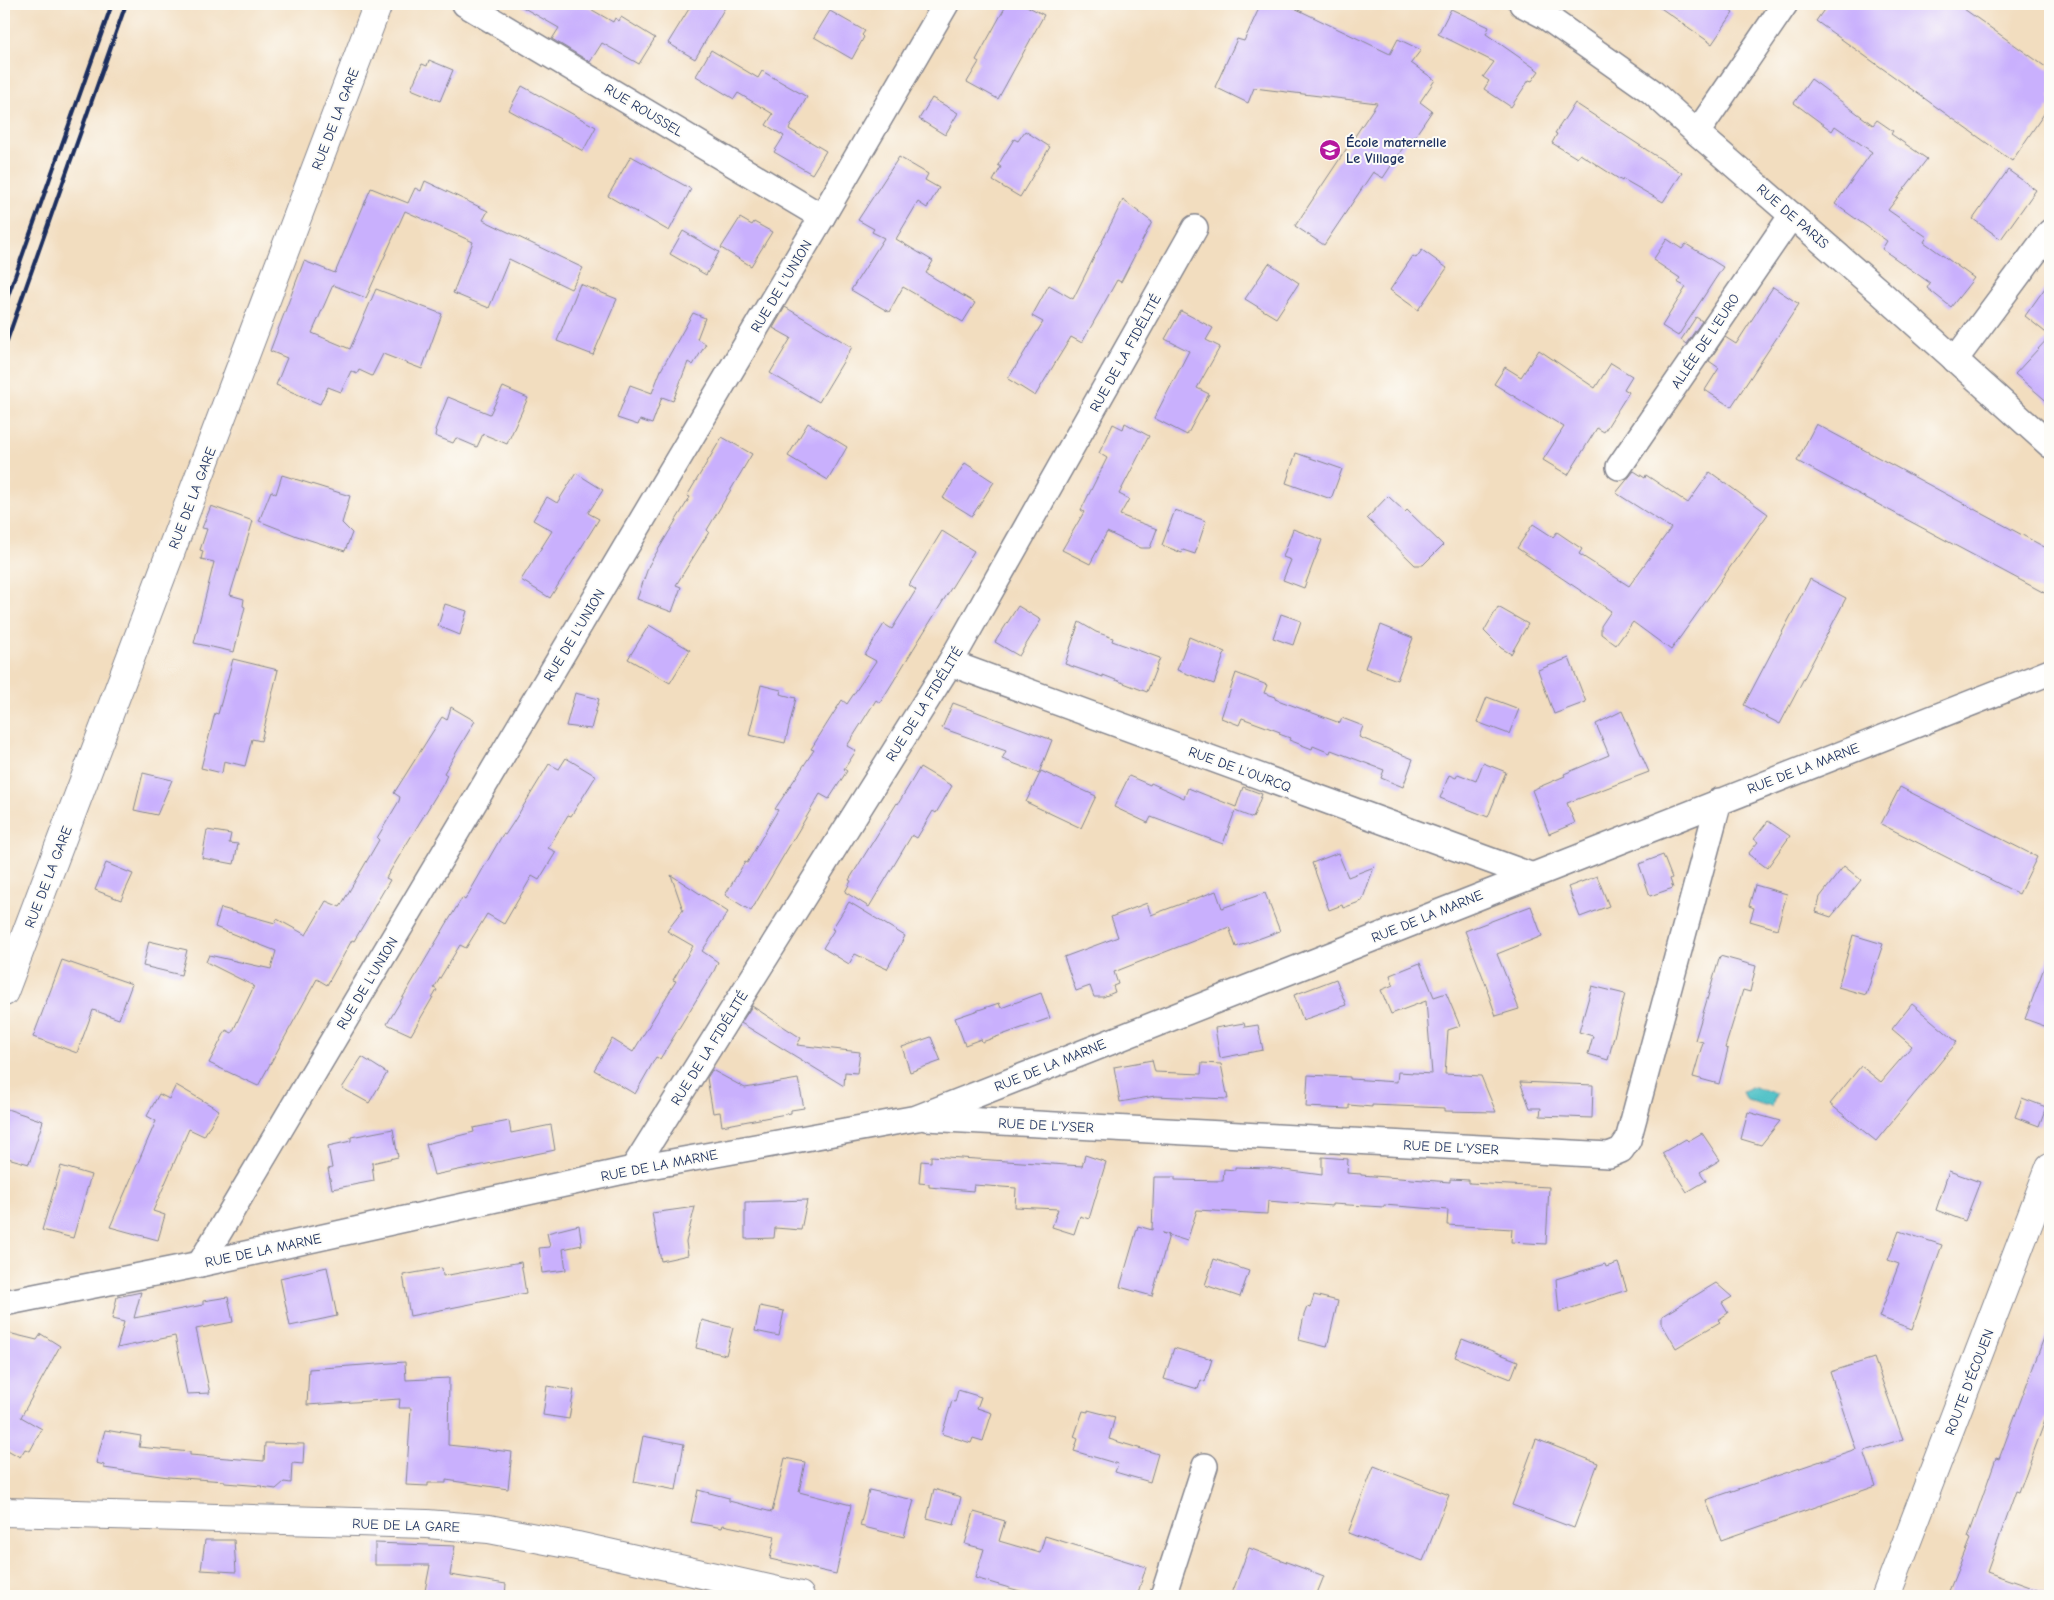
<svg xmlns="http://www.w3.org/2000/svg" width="2054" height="1600" font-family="'Comic Neue',sans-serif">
<rect width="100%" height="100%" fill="#fdfcf7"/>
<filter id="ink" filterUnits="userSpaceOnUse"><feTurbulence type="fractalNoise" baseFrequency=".02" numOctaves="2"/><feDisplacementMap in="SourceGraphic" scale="10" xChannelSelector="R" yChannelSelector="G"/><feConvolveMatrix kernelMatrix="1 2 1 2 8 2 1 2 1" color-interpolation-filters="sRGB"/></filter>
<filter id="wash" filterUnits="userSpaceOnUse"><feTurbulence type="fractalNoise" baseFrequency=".0096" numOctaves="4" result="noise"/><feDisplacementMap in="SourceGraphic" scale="20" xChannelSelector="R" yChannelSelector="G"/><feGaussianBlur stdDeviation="1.12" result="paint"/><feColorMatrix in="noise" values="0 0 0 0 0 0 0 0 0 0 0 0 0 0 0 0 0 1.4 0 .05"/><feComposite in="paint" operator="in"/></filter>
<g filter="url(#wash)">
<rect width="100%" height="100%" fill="#f2ddbf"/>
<polygon fill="#53c2c8" stroke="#377893" points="1751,1087 1776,1093 1772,1107 1747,1100 1743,1092"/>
<g id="blocks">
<g fill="#c9b0fd">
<polygon points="517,4 582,4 613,22 615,18 619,21 621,17 655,38 639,64 602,43 590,62 552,39 559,28"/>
<polygon points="692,4 727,4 695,59 668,43"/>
<polygon points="1007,4 1023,4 1044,15 998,99 967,82 979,62 976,60"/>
<polygon points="1261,4 1286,4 1390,54 1398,39 1421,50 1411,63 1435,80 1420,102 1432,111 1413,139 1410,137 1383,178 1373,172 1324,245 1295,226 1377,103 1254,88 1248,103 1215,87 1237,39 1244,41"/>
<polygon points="1655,4 1720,4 1733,13 1712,44"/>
<polygon points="1828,4 1957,4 2050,70 2050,105 2012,161 1816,21"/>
<polygon points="1451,9 1489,27 1486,34 1539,71 1532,81 1529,80 1511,107 1484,89 1489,81 1483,77 1494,62 1438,34"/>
<polygon points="830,11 865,31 862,35 864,37 852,59 814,37"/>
<polygon points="711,50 758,78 762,71 807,97 789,129 826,151 812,174 774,152 784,136 766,125 773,114 738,93 734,99 696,76"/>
<polygon points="429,60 453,70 440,101 411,89 422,64 427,66"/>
<polygon points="1811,79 1873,125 1877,120 1893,131 1891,134 1927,159 1888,210 1927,237 1924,242 1974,278 1951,307 1927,288 1930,283 1882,249 1887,241 1835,204 1872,152 1835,126 1832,131 1794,103"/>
<polygon points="522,86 596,127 583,151 509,110"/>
<polygon points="932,98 958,113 945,135 919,119"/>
<polygon points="1575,103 1682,173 1663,202 1623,179 1622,181 1580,154 1577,158 1552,143 1557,134 1555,133"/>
<polygon points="1025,131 1050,147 1020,197 993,181 1001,167 998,165 1014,139 1018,141"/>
<polygon points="631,156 691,189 669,231 608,196"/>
<polygon points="899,157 928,174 925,180 939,188 927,208 918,202 896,239 933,261 926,273 975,303 963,322 903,287 889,312 851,290 884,238 872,232 874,229 858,220"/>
<polygon points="2008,170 2036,190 2001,239 1973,219"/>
<polygon points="425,181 488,211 483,220 583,268 571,289 509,259 489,308 453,293 473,242 405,211 366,298 333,285 312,333 350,349 376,289 442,314 422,369 383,354 372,376 359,370 357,374 351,371 341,392 328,387 320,404 276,385 287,358 270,351 304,261 335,273 371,188 408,203 415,188 421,191"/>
<polygon points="1123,200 1152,222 1121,282 1117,280 1082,343 1071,337 1035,396 1008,379 1043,322 1032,316 1049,285 1073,299"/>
<polygon points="740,218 752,225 754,222 772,232 751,266 721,248"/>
<polygon points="683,231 719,252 706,275 670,254"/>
<polygon points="1667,239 1682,249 1686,244 1723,267 1678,336 1662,326 1686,287 1677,282 1680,278 1653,260"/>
<polygon points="1422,250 1447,268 1418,310 1390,290 1413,256 1416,258"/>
<polygon points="1269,263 1299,283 1276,318 1245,299"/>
<polygon points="2050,281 2050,404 2015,374 2050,336 2025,316"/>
<polygon points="580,284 617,299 593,355 557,341"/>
<polygon points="1773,287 1799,304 1731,407 1705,390 1719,368 1709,361 1725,337 1736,344"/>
<polygon points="785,307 852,347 819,402 770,373 791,338 773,328"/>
<polygon points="1181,311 1213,328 1206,340 1220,347 1197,388 1209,394 1187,435 1154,418 1189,351 1165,339"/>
<polygon points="693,313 705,318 697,339 706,344 693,365 688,362 673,401 662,397 652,424 640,420 638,425 617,418 630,385 652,393 661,370"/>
<polygon points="1696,317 1702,321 1686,344 1681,340"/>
<polygon points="1539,350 1595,388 1611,363 1632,376 1624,389 1629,392 1604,432 1597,428 1568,475 1543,460 1564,427 1494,384 1505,367 1521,377"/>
<polygon points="503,387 528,398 507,444 483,434 477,447 456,438 453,443 435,436 436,431 435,430 448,397 490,414"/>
<polygon points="808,423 847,447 828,480 788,456"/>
<polygon points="1125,423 1149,436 1119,494 1129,499 1120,515 1157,529 1150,548 1141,548 1107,532 1090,564 1062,550 1084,512 1081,510 1107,458 1099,453 1106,439 1113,424 1123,429"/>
<polygon points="1816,424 2050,550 2050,596 1797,461"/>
<polygon points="722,437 752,454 707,530 709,532 676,585 681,587 672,612 637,599 649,565 690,497 687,496"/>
<polygon points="1296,453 1342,469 1331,499 1286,483"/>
<polygon points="965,463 994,482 972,516 943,498"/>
<polygon points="1634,471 1645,478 1646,475 1688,503 1710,472 1768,514 1671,650 1633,622 1616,645 1601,634 1601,626 1611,611 1517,548 1533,524 1553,537 1557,532 1582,549 1579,554 1629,586 1671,528 1616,493"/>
<polygon points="576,473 603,490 588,513 599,519 550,598 521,580 552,531 533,520 547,497 557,503"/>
<polygon points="282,475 350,496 342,523 352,533 345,551 297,536 259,521 271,491 276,494"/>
<polygon points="1388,496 1405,512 1407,510 1443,545 1423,565 1415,565 1367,518"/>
<polygon points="211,506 253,521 230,595 244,599 243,606 245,607 234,652 194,643 214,562 201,559 203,551 200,550 207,529 202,528"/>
<polygon points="1175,510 1206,521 1195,554 1183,550 1182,553 1162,545"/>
<polygon points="1293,529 1322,540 1304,588 1283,580 1291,560 1283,557"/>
<polygon points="942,531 974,551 880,703 876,700 847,746 856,751 844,769 847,771 829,799 820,794 751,911 725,895 745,862 747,863 778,810 775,809 814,750 811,749 842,700 847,704 876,661 865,655 884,624 892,629 916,590 909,585"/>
<polygon points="1810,579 1846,598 1780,724 1744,705"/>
<polygon points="445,604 467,611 460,635 438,626"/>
<polygon points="1018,606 1041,620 1019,656 995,642"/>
<polygon points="1498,607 1528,624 1511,654 1501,648 1484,631"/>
<polygon points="1281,614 1301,621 1293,645 1273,638"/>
<polygon points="1079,622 1096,632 1113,638 1112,641 1160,658 1147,692 1103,675 1103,677 1065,664"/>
<polygon points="649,625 690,650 670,683 628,659"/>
<polygon points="1381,625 1413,638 1397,680 1365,668"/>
<polygon points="1189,637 1225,652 1214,684 1177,670"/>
<polygon points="1569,658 1586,702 1554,714 1538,670"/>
<polygon points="233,659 278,670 261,741 252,739 245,766 224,761 222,773 201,768 215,713 218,714"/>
<polygon points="1236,673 1267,685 1264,693 1276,697 1275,699 1340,723 1342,718 1363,726 1359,737 1413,759 1403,787 1381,778 1384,770 1331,750 1330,753 1313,746 1312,749 1289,740 1290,738 1279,734 1280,732 1242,718 1239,725 1221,718"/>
<polygon points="761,685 781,690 780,694 796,698 785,743 749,735"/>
<polygon points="575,693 599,699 591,729 566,726"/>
<polygon points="1487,697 1519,709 1509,734 1477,722"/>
<polygon points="953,703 1052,740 1039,773 1002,759 1006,751 942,728"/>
<polygon points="451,707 475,721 444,773 447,775 443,784 386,878 390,880 354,941 352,940 327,985 317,979 258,1086 209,1063 226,1030 232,1033 254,986 206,962 209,955 271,969 276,951 215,927 221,908 275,923 277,919 306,935 326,901 340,907 379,840 377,838 399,801 400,797 394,793 442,717 447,720"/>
<polygon points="1622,711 1649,772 1567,803 1575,823 1549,834 1532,790 1565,776 1564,774 1609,755 1596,724"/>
<polygon points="566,758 596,776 571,816 568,815 548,848 556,852 539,880 532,876 504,924 487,914 466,948 460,945 434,988 437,990 411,1035 387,1024 462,898 465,900 503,834 505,835 513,823 549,764 559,769"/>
<polygon points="1483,763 1506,772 1488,817 1440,798 1449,775 1456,778 1458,774 1476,781"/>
<polygon points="920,767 952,786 936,813 933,811 917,838 912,835 869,907 845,892 851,881 849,880 897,803 898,804"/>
<polygon points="1041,771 1096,796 1081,828 1026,802"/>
<polygon points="143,773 172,780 157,815 134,810"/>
<polygon points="1129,776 1150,785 1151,783 1184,798 1188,788 1236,807 1243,787 1262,794 1253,818 1235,811 1223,844 1151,817 1148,823 1114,807"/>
<polygon points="1900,787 2037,857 2019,894 1881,824"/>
<polygon points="1768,821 1790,836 1767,868 1748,854 1758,842 1754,839"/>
<polygon points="207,830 231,834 229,843 238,844 234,864 202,858"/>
<polygon points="1338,853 1348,877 1374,867 1362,901 1343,908 1342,905 1329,910 1312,863"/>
<polygon points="1663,855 1672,878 1670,879 1673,888 1650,896 1639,864"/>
<polygon points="106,863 133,874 121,900 95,890"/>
<polygon points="1844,866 1861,880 1831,917 1816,912 1820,897"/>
<polygon points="671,875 728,912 702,951 718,962 714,971 660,1059 656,1057 635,1094 594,1070 612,1039 633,1052 676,981 673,980 693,946 667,931 683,910"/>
<polygon points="1597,876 1609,906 1580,917 1568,887"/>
<polygon points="1755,885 1787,894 1777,929 1750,921 1754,908 1749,906"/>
<polygon points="1216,891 1222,908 1265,893 1280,931 1236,947 1229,927 1114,972 1118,984 1113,986 1115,992 1103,997 1094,997 1090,986 1076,991 1064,957 1118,937 1111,917 1147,903 1151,915"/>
<polygon points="849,902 905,936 887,969 855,954 849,964 823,948 834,930 832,929"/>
<polygon points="1531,906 1542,936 1497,954 1519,1009 1496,1016 1487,990 1488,990 1465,931"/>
<polygon points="1853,935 1883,944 1866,995 1838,987"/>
<polygon points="149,941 187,950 181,975 143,966"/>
<polygon points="1720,956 1756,966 1750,992 1743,990 1725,1048 1728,1049 1719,1084 1693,1077 1703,1042 1695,1040"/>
<polygon points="2048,957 2050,957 2050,1028 2025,1019"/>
<polygon points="62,960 132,984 119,1019 93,1010 77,1053 33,1037"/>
<polygon points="1420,963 1434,997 1446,993 1460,1026 1448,1030 1445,1074 1481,1076 1496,1112 1445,1111 1445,1108 1372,1105 1372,1107 1349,1105 1349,1109 1306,1107 1308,1075 1350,1077 1350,1079 1397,1082 1398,1072 1432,1074 1426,1001 1391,1014 1381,990 1393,985 1390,975"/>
<polygon points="1336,979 1346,1005 1303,1020 1294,995"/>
<polygon points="1592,986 1625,994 1608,1060 1588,1054 1593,1036 1579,1032"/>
<polygon points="1041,993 1050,1018 982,1042 981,1039 965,1045 955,1018 999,1003 1001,1008"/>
<polygon points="1912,1004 1957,1042 1876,1141 1830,1104 1861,1066 1881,1082 1912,1046 1892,1029"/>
<polygon points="752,1006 801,1038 797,1045 860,1052 857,1073 845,1072 844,1086 741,1023"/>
<polygon points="1244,1023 1245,1027 1258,1025 1263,1050 1220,1058 1215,1028"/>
<polygon points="931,1037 941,1061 910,1072 902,1047"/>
<polygon points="362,1057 387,1073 369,1103 342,1088"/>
<polygon points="1152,1060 1155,1072 1201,1074 1202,1063 1221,1064 1228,1099 1155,1096 1120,1102 1114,1067"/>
<polygon points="712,1070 745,1088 798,1079 804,1108 791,1110 791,1113 722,1126 720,1112 713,1113 707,1078"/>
<polygon points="1520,1082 1593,1085 1592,1118 1540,1116 1541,1108 1530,1108"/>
<polygon points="176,1085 219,1110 204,1136 189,1129 153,1211 165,1215 158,1240 110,1227 156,1121 147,1116 159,1094 169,1099"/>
<polygon points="2022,1098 2046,1107 2039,1126 2015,1117"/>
<polygon points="4,1108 43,1121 29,1164 4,1157"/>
<polygon points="1748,1112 1780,1121 1761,1145 1741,1139"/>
<polygon points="509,1121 511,1133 551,1125 555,1150 434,1175 426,1144 474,1132 473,1128"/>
<polygon points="393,1129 398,1157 372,1163 374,1181 332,1189 328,1169 332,1168 328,1146 351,1141 351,1137"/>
<polygon points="1702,1133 1720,1160 1700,1172 1706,1181 1687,1192 1662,1153 1686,1139 1688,1141"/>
<polygon points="1085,1155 1106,1162 1089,1219 1080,1216 1074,1234 1052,1227 1058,1209 1015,1207 1016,1188 974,1185 973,1191 929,1187 929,1184 919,1183 921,1161 931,1162 931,1156 1082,1166"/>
<polygon points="1322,1157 1348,1159 1347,1173 1361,1174 1361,1175 1450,1182 1450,1179 1469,1180 1469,1183 1549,1187 1546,1244 1511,1242 1512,1229 1447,1225 1448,1210 1384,1205 1384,1207 1332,1204 1332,1206 1268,1201 1267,1214 1197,1210 1187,1241 1162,1233 1169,1235 1152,1296 1120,1287 1138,1226 1152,1230 1154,1177 1175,1177 1175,1180 1223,1181 1224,1169 1235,1170 1235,1167 1270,1168 1322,1175"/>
<polygon points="61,1166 91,1175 73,1238 42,1230"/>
<polygon points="1949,1171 1980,1182 1965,1221 1936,1210"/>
<polygon points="807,1200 801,1230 775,1228 774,1238 745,1239 745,1202"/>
<polygon points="695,1207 686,1242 688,1255 661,1261 652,1213"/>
<polygon points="579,1225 582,1245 563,1249 566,1270 542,1273 539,1248 550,1247 547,1233"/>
<polygon points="1899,1231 1942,1245 1912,1329 1879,1317 1899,1264 1888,1260"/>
<polygon points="1214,1259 1249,1271 1240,1297 1205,1285"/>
<polygon points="521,1262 526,1293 410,1316 403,1275 442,1268 443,1276"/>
<polygon points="1618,1263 1627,1290 1559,1312 1556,1279 1605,1264 1606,1267"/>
<polygon points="327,1267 337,1316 290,1326 280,1278"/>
<polygon points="1716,1283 1732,1297 1722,1303 1728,1313 1718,1320 1720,1322 1676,1348 1662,1324 1662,1316"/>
<polygon points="141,1292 134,1318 203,1305 203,1301 228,1297 233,1322 196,1329 210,1393 187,1394 175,1336 117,1348 124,1322 112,1319 117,1297"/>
<polygon points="1314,1295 1338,1301 1327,1347 1299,1340 1304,1315 1307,1307 1310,1308"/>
<polygon points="760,1306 784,1311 779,1336 755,1331"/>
<polygon points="702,1320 733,1328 726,1355 696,1348"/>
<polygon points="2048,1327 2050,1328 2050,1407 2019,1492 2016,1491 1987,1572 2046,1593 2045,1596 1947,1596 1970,1539 1968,1538 1996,1458 1999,1459"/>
<polygon points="4,1332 37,1340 41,1334 60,1346 21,1417 42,1429 30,1451 25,1449 20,1457 4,1448"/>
<polygon points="1462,1339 1518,1361 1511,1379 1455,1357"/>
<polygon points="1174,1348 1212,1359 1205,1382 1201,1380 1198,1389 1164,1379"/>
<polygon points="1874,1358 1903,1439 1864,1451 1876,1486 1721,1540 1706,1500 1856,1449 1830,1372"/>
<polygon points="405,1362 406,1380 449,1378 448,1445 512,1452 508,1489 446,1480 446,1483 428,1483 428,1486 406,1485 411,1408 399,1408 400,1399 307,1405 309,1369"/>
<polygon points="547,1386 574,1390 569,1419 543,1415"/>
<polygon points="958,1390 981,1397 977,1408 992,1413 983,1441 973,1438 971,1443 942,1434 952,1401 955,1402"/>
<polygon points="1088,1410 1115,1417 1109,1439 1158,1454 1150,1482 1115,1472 1118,1464 1074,1451 1078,1439 1074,1437 1083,1411 1088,1412"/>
<polygon points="105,1430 141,1436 139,1447 190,1452 190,1455 264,1461 265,1443 304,1444 303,1464 292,1463 291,1483 284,1482 276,1489 261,1487 262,1486 225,1483 225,1481 168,1477 104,1468 104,1465 96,1463"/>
<polygon points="643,1436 684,1444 676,1490 634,1482"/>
<polygon points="1536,1439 1598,1463 1574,1528 1512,1505"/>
<polygon points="785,1458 805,1462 799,1492 851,1505 836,1574 770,1559 775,1536 723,1525 722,1528 691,1522 698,1490 729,1498 729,1501 772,1512"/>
<polygon points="1374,1466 1449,1495 1423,1561 1348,1533"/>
<polygon points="934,1489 961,1497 954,1525 927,1518"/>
<polygon points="869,1490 914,1500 904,1537 860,1526"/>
<polygon points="974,1512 1005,1521 999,1541 1040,1553 1045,1536 1146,1567 1137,1596 1037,1596 975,1578 984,1549 965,1544"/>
<polygon points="205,1540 234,1540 236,1572 201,1570"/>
<polygon points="375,1543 455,1546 450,1575 506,1584 505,1596 424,1596 430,1565 375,1565"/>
<polygon points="1249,1548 1324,1576 1316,1596 1231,1596"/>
</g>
</g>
</g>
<g filter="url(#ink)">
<use href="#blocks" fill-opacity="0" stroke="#86868e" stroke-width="1"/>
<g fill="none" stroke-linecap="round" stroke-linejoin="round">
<g stroke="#86868e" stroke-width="28">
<g id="minor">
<polyline points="465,4 822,217"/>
<polyline points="1522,4 1545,16 1651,91 1696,132 1880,292 2050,445"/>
<polyline points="1696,132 1705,121 1785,4"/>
<polyline points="1955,360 2050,232"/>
<polyline points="1619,467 1792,215"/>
<polyline points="950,663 1530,875"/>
<polyline points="926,1118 1609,1155 1621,1150 1628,1140 1719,801"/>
<polyline points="633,1169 950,663 1195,228"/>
<polyline points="200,1264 822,217 946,4"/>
<polyline points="4,1303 200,1264 633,1169 917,1118 2050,672"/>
<polyline points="1163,1596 1205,1466"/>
</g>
</g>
<g stroke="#86868e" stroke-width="30">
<g id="tertiary">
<polyline points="4,992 378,4"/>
<polyline points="4,1512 427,1524 489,1529 577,1546 800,1596"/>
</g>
</g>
<g stroke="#86868e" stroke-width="30">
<polyline id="secondary" points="1886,1596 2050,1167"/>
</g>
<use href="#minor" stroke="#fff" stroke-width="25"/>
<use href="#tertiary" stroke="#fff" stroke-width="28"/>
<use href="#secondary" stroke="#fff" stroke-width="28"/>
<g stroke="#1b2f5e" stroke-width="4">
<polyline points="4,307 112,4"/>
<polyline points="4,349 126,4"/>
</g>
</g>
</g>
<defs>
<g id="school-disc" transform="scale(1.125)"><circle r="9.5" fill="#b5179e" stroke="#fdfcf7"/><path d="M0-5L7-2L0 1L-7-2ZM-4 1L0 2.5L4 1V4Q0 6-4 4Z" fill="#fff"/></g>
</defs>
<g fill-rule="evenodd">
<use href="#school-disc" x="1330" y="150"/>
</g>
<g text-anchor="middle" stroke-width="4" stroke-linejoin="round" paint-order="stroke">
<g font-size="14" fill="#1b2f5e" stroke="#fdfcf7">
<text transform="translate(644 110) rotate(31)" y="5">RUE ROUSSEL</text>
<text transform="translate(335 119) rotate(-69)" y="5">RUE DE LA GARE</text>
<text transform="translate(1793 216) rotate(41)" y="5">RUE DE PARIS</text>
<text transform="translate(781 286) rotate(-59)" y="5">RUE DE L'UNION</text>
<text transform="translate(1705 341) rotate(-56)" y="5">ALLÉE DE L'EURO</text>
<text transform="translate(1125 353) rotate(-61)" y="5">RUE DE LA FIDÉLITÉ</text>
<text transform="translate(192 498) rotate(-69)" y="5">RUE DE LA GARE</text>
<text transform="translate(574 635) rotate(-59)" y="5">RUE DE L'UNION</text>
<text transform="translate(924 704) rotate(-58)" y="5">RUE DE LA FIDÉLITÉ</text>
<text transform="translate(1803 768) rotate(-21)" y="5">RUE DE LA MARNE</text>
<text transform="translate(1240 769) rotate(20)" y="5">RUE DE L'OURCQ</text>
<text transform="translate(48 877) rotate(-69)" y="5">RUE DE LA GARE</text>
<text transform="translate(1427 916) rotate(-22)" y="5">RUE DE LA MARNE</text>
<text transform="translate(367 983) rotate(-59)" y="5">RUE DE L'UNION</text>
<text transform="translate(709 1048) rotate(-58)" y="5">RUE DE LA FIDÉLITÉ</text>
<text transform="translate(1050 1065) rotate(-22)" y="5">RUE DE LA MARNE</text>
<text transform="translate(1046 1125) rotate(3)" y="5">RUE DE L'YSER</text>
<text transform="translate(1451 1147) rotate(3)" y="5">RUE DE L'YSER</text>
<text transform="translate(659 1165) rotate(-11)" y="5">RUE DE LA MARNE</text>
<text transform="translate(263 1250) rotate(-12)" y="5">RUE DE LA MARNE</text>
<text transform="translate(1969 1382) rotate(-69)" y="5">ROUTE D'ÉCOUEN</text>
<text transform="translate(406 1525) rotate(2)" y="5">RUE DE LA GARE</text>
</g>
<g font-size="14" font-weight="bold" fill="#1b2f5e" stroke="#fdfcf7" text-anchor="start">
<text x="1346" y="147">École maternelle<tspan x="1346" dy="16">Le Village</tspan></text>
</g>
</g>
<rect width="2054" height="1600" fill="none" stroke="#fdfcf7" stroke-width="20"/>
</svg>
